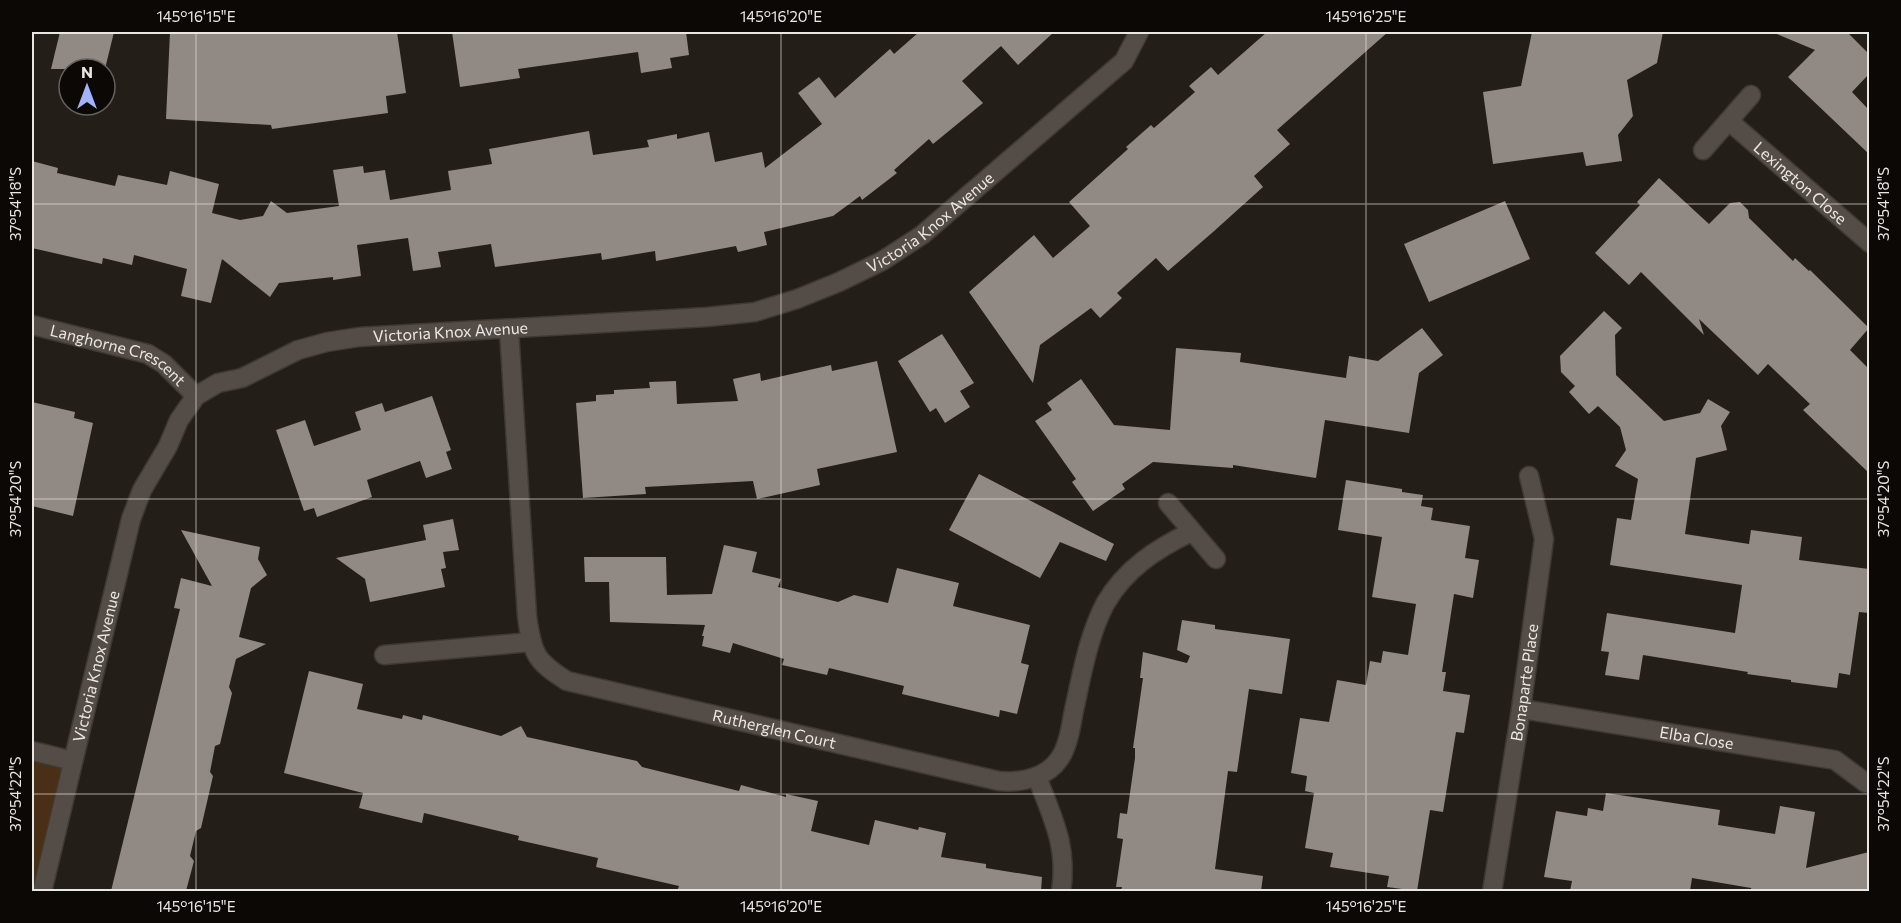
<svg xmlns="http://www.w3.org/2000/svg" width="1901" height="923" font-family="Commissioner,sans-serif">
<rect width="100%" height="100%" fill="#241e19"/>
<polygon fill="#492f16" points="32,751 73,761 42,891 32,892"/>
<g fill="#918983">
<polygon points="60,32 114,32 105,69 51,69"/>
<polygon points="170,32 397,32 406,93 386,96 388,113 272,129 271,125 166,119"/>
<polygon points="452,32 686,32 689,55 670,58 672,68 641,73 638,52 518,69 520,78 460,87"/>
<polygon points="919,32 1054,32 1018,65 1001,46 962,81 983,103 933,144 929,139 894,170 897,173 862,200 860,196 833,216 764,232 767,245 738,252 736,246 656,261 655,251 602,260 601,253 495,267 491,244 438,252 441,267 413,271 408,238 357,245 361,276 333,280 333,277 279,283 270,297 222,259 211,303 181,296 187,269 134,255 132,265 103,258 102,264 32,248 32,161 58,168 57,173 115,186 118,175 167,185 170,171 219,184 212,213 240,220 263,216 271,201 287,213 339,206 333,170 363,166 364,173 385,170 390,200 451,190 448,171 492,164 489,149 589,131 593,155 649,147 647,140 677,134 677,139 709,132 715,162 762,152 765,168 822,124 798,93 819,77 835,98 890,49 894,54"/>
<polygon points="1267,32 1388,32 1277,130 1290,144 1254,176 1263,187 1213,232 1168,271 1156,258 1117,293 1122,298 1100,318 1091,308 1040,345 1033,383 969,292 1034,235 1053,258 1090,226 1069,202 1128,149 1126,147 1151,125 1154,128 1195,92 1189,86 1211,67 1218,75"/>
<polygon points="1532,32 1663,32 1657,63 1627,80 1633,116 1618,135 1622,161 1586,166 1583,152 1493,164 1483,92 1521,86"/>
<polygon points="1772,32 1847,32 1869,54 1869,74 1852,92 1869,110 1869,154 1788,77 1815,50"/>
<polygon points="1659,178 1709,224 1730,203 1740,202 1748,210 1749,218 1793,261 1795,258 1809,271 1810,270 1869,328 1850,350 1869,369 1869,473 1803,410 1810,404 1768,364 1758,375 1699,319 1704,335 1641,272 1629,285 1595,253 1640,205 1637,202"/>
<polygon points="1505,201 1530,259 1429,302 1404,244"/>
<polygon points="1604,311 1622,328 1615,335 1616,375 1664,421 1700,413 1708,399 1730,412 1721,426 1727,450 1696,458 1685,534 1749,544 1751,530 1802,537 1799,560 1869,569 1869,613 1859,612 1850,675 1839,673 1837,688 1791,682 1791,680 1747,674 1748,672 1643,655 1639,680 1605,675 1609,652 1601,651 1607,613 1735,633 1742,585 1610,565 1617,518 1631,520 1638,479 1615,466 1626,450 1620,427 1598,406 1589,414 1569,392 1575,386 1561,372 1560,356"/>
<polygon points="1422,328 1443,355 1419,373 1409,433 1325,420 1316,478 1233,465 1233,468 1153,462 1122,484 1125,489 1093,511 1072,482 1076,479 1035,421 1052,410 1047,403 1081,379 1114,425 1170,430 1176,348 1241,353 1240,362 1346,378 1349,356 1378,361"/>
<polygon points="942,334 974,383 960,391 970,407 945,423 936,408 930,412 898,361"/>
<polygon points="877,361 897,452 817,469 820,485 757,499 753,481 645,487 646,494 583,498 576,403 596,401 596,395 614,394 614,390 650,388 649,382 676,381 677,404 738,401 733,379 760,373 761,381 831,365 832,371"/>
<polygon points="432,396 451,450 446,452 452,469 426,478 420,461 367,480 372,497 317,517 314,508 304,511 276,430 305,420 314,446 361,430 355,412 382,403 385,412"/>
<polygon points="32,402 75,412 74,418 93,423 73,516 32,506"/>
<polygon points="979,474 1114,544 1106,561 1060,542 1040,578 949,530"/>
<polygon points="1346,480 1402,489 1402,492 1423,495 1421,506 1433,508 1431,520 1470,526 1465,558 1479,560 1473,598 1454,594 1442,672 1446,672 1443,691 1470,695 1464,733 1456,732 1443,812 1430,810 1417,891 1387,887 1389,876 1330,867 1333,853 1305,848 1314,793 1305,791 1307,776 1291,773 1300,718 1329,722 1337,680 1366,685 1370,661 1381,663 1383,651 1408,655 1416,604 1372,597 1382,537 1338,530"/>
<polygon points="453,519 459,550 443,552 446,568 441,569 445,587 370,602 365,579 336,558 426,540 423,525"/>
<polygon points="181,530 260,547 258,559 267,575 251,588 239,637 266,644 236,659 229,687 232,693 220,744 215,746 210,772 213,776 201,828 196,831 190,856 194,861 186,891 111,891 180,609 174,608 181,578 212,586"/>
<polygon points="724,545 757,552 752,572 781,579 778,587 838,602 854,595 888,603 897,568 959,583 953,606 1030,625 1021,663 1029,665 1017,714 1000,710 999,717 902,694 904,686 829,668 827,675 782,665 784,659 733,643 730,653 702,646 704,636 702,636 705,625 610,622 609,582 585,582 584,557 666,557 667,595 712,594"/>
<polygon points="1182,620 1215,625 1215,629 1290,639 1282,694 1249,689 1237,772 1228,771 1215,869 1263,876 1261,891 1121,891 1122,887 1116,887 1123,839 1117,838 1120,813 1127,814 1135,758 1135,748 1133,748 1143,678 1140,678 1143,652 1187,663 1190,656 1177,650"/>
<polygon points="309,671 363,684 357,709 402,719 403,715 422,720 423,715 501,736 521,726 527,737 637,761 642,767 739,791 741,785 786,797 786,794 818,801 811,831 869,845 875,820 918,830 919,827 946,833 941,857 986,864 986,868 1042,877 1041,891 677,891 679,886 596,867 598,858 518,840 519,836 424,813 422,823 359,808 363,793 284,773"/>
<polygon points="1606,793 1720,810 1718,825 1775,834 1780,806 1815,812 1806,868 1869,852 1869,891 1752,891 1751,888 1692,878 1690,891 1570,891 1572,881 1544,877 1556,811 1587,816 1588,808 1603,811"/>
</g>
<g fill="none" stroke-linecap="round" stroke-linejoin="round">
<g stroke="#3e3935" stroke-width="21">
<g id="minor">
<path id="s1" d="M1730,122l140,121"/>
<polyline points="1703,150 1751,95"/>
<path id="s2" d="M32,325l116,29 16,10 32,32"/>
<path id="s3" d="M509,330l18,286c5,37 8,45 40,65l432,100c22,2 48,-3 61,-23 9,-14 11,-33 14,-48 8,-36 14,-73 31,-106 20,-35 51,-55 86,-72"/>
<polyline points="1168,503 1216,559"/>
<polyline points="384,655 531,642"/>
<path id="s4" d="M1521,709l314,51 31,23"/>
<polyline points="32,751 73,761"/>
<path d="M1037,777c16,42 31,69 24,115"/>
<path id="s5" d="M42,892l89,-373 11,-29 26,-44 11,-26 17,-24 22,-13 24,-5 56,-28 29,-8 32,-5 348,-20 48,-5 42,-13 42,-17 43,-21 40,-26 202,-174 15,-29"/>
<path id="s6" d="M1492,892l29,-183 23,-170 -15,-63"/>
</g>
</g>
<use href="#minor" stroke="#544d47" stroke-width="18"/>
</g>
<path fill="none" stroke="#eae6e3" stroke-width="1.5" stroke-opacity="0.45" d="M196,32v860M781,32v860M1366,32v860M32,204h1838M32,499h1838M32,794h1838"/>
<g text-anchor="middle" stroke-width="6" stroke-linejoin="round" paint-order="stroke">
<g font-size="16" fill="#eae6e3" stroke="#0b0806">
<text dy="6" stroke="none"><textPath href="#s1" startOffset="93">Lexington Close</textPath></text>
<text dy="6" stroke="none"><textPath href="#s5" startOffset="1294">Victoria Knox Avenue</textPath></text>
<text dy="6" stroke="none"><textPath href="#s5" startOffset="790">Victoria Knox Avenue</textPath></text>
<text dy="6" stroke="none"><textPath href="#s2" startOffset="92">Langhorne Crescent</textPath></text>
<text dy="6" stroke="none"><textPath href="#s5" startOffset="232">Victoria Knox Avenue</textPath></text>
<text dy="6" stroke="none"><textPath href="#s6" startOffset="212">Bonaparte Place</textPath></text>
<text dy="6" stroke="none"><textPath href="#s3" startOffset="580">Rutherglen Court</textPath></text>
<text dy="6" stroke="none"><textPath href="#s4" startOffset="178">Elba Close</textPath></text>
</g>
</g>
<rect width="1901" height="923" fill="none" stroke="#0b0806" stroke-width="66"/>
<g transform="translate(87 87)"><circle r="28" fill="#0b0806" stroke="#64615e" stroke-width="1.5"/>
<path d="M0-4.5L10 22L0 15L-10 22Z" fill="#a2b2fd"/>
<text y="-9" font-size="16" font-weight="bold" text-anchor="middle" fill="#eae6e3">N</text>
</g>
<rect x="33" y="33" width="1835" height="857" fill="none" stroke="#eae6e3" stroke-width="2"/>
<g font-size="15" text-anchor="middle" fill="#eae6e3">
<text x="196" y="22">145°16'15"E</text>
<text x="781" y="22">145°16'20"E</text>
<text x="1366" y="22">145°16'25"E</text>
<text transform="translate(16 204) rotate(-90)" y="5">37°54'18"S</text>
<text transform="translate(1884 204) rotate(-90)" y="5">37°54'18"S</text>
<text transform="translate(16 499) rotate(-90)" y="5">37°54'20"S</text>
<text transform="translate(1884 499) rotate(-90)" y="5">37°54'20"S</text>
<text transform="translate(16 794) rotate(-90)" y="5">37°54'22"S</text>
<text transform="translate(1884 794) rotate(-90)" y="5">37°54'22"S</text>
<text x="196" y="912">145°16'15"E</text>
<text x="781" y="912">145°16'20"E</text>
<text x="1366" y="912">145°16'25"E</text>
</g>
</svg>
